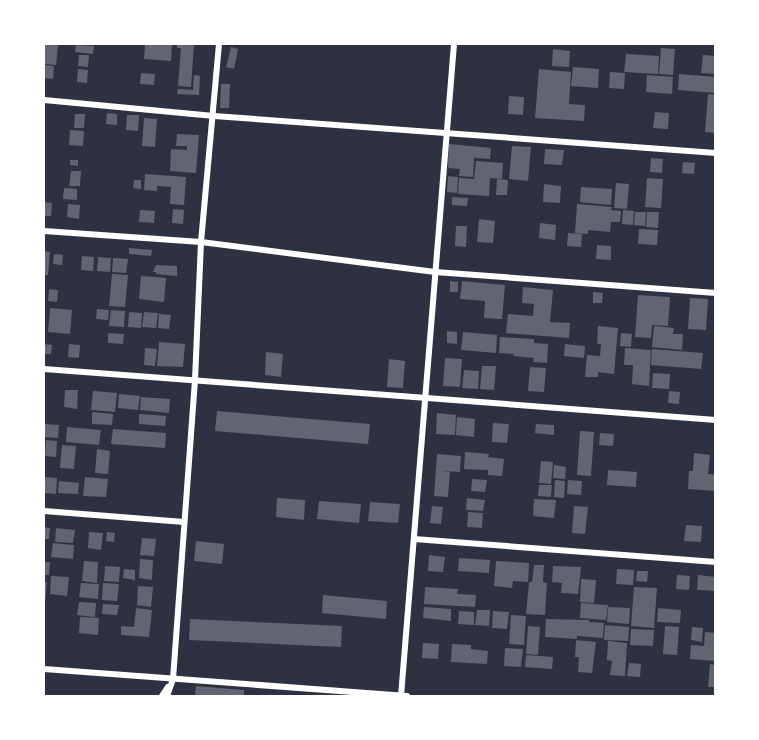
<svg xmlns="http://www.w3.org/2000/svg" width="759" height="740" font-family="'Alegreya Sans',sans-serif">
<rect width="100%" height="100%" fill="#2d3142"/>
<g fill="#626471">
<polygon points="44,44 58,45 56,65 44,64"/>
<polygon points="145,44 172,44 171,61 144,59"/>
<polygon points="177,44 194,44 191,87 178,86 181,48 177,48"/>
<polygon points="76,45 94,46 93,54 75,52"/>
<polygon points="231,47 238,49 234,69 226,67"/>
<polygon points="661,48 675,49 673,75 659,74"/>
<polygon points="553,49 570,51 569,67 552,66"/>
<polygon points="626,54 659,56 658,74 624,72"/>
<polygon points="79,55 89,55 88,67 78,66"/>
<polygon points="703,55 716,56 716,74 701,73"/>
<polygon points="44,65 54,66 53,79 44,78"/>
<polygon points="573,67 599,69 598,88 571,86"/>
<polygon points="78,69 88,70 87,83 77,82"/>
<polygon points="539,69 571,72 569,104 585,105 584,121 535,118"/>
<polygon points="610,72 625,73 624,89 609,88"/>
<polygon points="141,73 155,74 154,85 140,84"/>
<polygon points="679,74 716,77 716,93 678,90"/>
<polygon points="194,75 200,76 199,95 177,94 178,89 193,90"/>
<polygon points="647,75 673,77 672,94 646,92"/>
<polygon points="221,84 230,84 229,108 220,108"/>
<polygon points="708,94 716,95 716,133 705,132"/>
<polygon points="509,96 524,97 523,115 508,114"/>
<polygon points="655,112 669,113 668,129 653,128"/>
<polygon points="107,113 117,114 117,125 106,124"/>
<polygon points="75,114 85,114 84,128 74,128"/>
<polygon points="127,115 139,115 138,131 126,130"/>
<polygon points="144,118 157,119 155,147 142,146"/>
<polygon points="70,130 84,131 83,146 69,145"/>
<polygon points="177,134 199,135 196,173 170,171 171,149 187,150 187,146 176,146"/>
<polygon points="449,144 491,148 490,159 474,158 473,177 459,176 460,169 448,168"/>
<polygon points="512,146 531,147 528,181 509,179"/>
<polygon points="545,149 564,150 562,165 544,164"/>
<polygon points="651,158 663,159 662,173 650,172"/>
<polygon points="70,160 78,160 78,166 70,165"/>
<polygon points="476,161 503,163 502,179 490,178 489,196 458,194 459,178 474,179"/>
<polygon points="683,162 695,163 694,174 682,173"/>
<polygon points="71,171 81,171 80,186 69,186"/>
<polygon points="145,174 186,177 184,205 170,204 171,187 157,186 157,191 144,190"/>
<polygon points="448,176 458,177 457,193 447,192"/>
<polygon points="647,178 663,179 661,208 645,207"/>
<polygon points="497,179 508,180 507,195 496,195"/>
<polygon points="134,180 141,180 141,189 133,188"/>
<polygon points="616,183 629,184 627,209 614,208"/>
<polygon points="544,184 561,186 560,203 543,202"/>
<polygon points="581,187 612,189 611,205 580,202"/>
<polygon points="64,188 77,189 77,200 63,199"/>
<polygon points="452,197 468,198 467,206 452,205"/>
<polygon points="44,202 52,203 51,216 44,216"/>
<polygon points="68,204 80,205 79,219 67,217"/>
<polygon points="577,204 612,207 611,210 621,211 620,222 611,222 610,232 588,230 588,234 575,233"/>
<polygon points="173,209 184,210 183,224 172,223"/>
<polygon points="140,210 155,211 154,223 139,222"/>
<polygon points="623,210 634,211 633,225 622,224"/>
<polygon points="635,212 646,212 645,226 634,225"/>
<polygon points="647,212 659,212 658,228 646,227"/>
<polygon points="479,219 495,221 493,243 477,242"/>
<polygon points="540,223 556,225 555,240 539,238"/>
<polygon points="456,226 467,226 466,247 455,246"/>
<polygon points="639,229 658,230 657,245 638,244"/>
<polygon points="568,233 582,234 581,247 567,246"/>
<polygon points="597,245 611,246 611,260 596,259"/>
<polygon points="129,248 152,250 151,256 129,254"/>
<polygon points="44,251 50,252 48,275 44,275"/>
<polygon points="54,254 63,255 62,265 53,264"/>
<polygon points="82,256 94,257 93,271 81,270"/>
<polygon points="98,257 111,258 110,272 97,271"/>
<polygon points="113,258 128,259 126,273 112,272"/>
<polygon points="156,265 177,266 177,276 156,274 156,272 153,272"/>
<polygon points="112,274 128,275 125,307 109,306"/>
<polygon points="141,276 166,278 164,302 139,299"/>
<polygon points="450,281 458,282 458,292 450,292"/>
<polygon points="462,281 505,285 502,319 484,318 485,301 460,299"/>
<polygon points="523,287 553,290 550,322 570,323 569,338 506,333 508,314 533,316 534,304 522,303"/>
<polygon points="49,289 58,290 57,302 48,301"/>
<polygon points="593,292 603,293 602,303 593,303"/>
<polygon points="638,295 670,297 668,326 652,325 651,338 635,337"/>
<polygon points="690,298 708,299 706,330 688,329"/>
<polygon points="50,308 72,310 70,334 48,332"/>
<polygon points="97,309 109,310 108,320 96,319"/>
<polygon points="111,310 125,311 124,327 109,326"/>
<polygon points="129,312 142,313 141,328 128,327"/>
<polygon points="144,312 158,313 156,328 142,327"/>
<polygon points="159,314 171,315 169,329 158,328"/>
<polygon points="598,326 618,328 614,374 598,372 598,377 585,377 587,355 600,356 601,344 597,344"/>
<polygon points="654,326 674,328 673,334 683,334 682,350 652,347"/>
<polygon points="447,331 457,332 457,344 447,343"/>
<polygon points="463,332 497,335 496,353 461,350"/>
<polygon points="108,333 124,334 123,344 108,343"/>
<polygon points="621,333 632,334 631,347 620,346"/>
<polygon points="500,337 534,339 534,343 548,344 547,363 533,362 534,358 513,356 514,354 499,353"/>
<polygon points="159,342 185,344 183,367 157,366"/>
<polygon points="44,344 52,345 51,354 44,354"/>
<polygon points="69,344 80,345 79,358 68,357"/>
<polygon points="565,344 585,346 584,358 564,356"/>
<polygon points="145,348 157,349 155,366 144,365"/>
<polygon points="625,348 651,350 649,386 632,384 633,365 624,365"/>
<polygon points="652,349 703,353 701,369 651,365"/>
<polygon points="266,352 283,354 281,377 265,375"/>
<polygon points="445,358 462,359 460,387 443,386"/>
<polygon points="389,359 405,361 403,388 387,387"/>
<polygon points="482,366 496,366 494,390 480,389"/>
<polygon points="530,367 546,368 544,392 528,391"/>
<polygon points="464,370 479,371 478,389 462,388"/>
<polygon points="653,373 670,374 669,389 652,388"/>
<polygon points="65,390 78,390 77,409 64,407"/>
<polygon points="93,391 117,393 115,412 91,410"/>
<polygon points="669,391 680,392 679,404 668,403"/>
<polygon points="119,394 140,396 138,410 118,408"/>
<polygon points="141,397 170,399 169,413 140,410"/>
<polygon points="217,411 370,424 368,444 215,431"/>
<polygon points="92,412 113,414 112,425 92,424"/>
<polygon points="437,413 456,415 455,435 436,434"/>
<polygon points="139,414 166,416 165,426 139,424"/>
<polygon points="457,417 475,419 474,437 456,435"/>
<polygon points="493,423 509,424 507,443 492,442"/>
<polygon points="44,424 59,425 58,438 44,437"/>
<polygon points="536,424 554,425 554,435 535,433"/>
<polygon points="67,427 101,430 99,445 66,442"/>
<polygon points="113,429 166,433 165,448 111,444"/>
<polygon points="580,431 594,432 591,476 577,475"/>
<polygon points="600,433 614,434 613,446 599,445"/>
<polygon points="46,440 57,441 56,457 45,456"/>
<polygon points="62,445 76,446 74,469 60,468"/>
<polygon points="97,449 110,451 108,474 95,473"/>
<polygon points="465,452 489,454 488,457 504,459 502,476 488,475 488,470 464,469"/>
<polygon points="694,453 710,455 708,474 716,475 716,491 688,489 689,471 693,471"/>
<polygon points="437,454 461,456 460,472 442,471 450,472 448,497 434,496"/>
<polygon points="541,461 553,462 551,484 539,483"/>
<polygon points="554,465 566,467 565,479 553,478"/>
<polygon points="608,470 637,472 636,487 607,485"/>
<polygon points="44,477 57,478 56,494 44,493"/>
<polygon points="85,477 108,479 106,497 83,496"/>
<polygon points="472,479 487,480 485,492 471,491"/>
<polygon points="555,480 565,481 564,498 554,497"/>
<polygon points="568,480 582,481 581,495 567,494"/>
<polygon points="59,481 79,483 78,494 58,493"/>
<polygon points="539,485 552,485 551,497 538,496"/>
<polygon points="277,498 305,500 304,520 276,517"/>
<polygon points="467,498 485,500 483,511 466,510"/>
<polygon points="534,499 556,500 554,518 533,516"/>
<polygon points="319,501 361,504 359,523 317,519"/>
<polygon points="370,502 400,504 398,523 368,521"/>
<polygon points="432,506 443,507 441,524 430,523"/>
<polygon points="574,506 588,507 585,534 572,533"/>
<polygon points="468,512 483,513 482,528 467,527"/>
<polygon points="686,525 702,526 701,542 684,541"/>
<polygon points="44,527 50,528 49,539 44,539"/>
<polygon points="56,528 75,530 73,543 55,542"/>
<polygon points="89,532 103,533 101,550 88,548"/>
<polygon points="107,532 115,533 114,542 106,541"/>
<polygon points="142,538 156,539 154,556 140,555"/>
<polygon points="196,541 224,544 222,564 194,561"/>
<polygon points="53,543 74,545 73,559 51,557"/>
<polygon points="429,555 445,557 443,572 428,571"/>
<polygon points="459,558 490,560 489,573 458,571"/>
<polygon points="140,559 153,560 152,580 139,578"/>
<polygon points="84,561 98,562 97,583 82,581"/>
<polygon points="496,561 529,563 528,582 513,581 512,588 494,586"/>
<polygon points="44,562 50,562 49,575 44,575"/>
<polygon points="534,565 544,565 543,582 547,583 545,615 526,614 529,582 532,582"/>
<polygon points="105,566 120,567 119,582 104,581"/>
<polygon points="553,566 581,567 578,594 561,593 562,583 552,582"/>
<polygon points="124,569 135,570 135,580 123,578"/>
<polygon points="617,569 634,570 633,585 616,584"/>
<polygon points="637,571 648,571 647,582 636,581"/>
<polygon points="677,575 690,576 689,590 676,589"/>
<polygon points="698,575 716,577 716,591 697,590"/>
<polygon points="51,576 69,577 67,596 50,594"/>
<polygon points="581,579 596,580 594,603 580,602"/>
<polygon points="44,582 47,582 45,602 44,602"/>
<polygon points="81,583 99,584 98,599 79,597"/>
<polygon points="103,583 119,584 117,601 102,600"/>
<polygon points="138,586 153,587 151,607 137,605"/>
<polygon points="425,587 458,589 457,594 476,595 475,607 424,604"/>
<polygon points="634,587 657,588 654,628 631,626"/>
<polygon points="323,595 387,601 386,619 322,613"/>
<polygon points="79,602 96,603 95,617 77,615"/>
<polygon points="581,603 608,605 606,620 580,618"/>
<polygon points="103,604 119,605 117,615 102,614"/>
<polygon points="424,607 451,609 451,621 423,618"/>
<polygon points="608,607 630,608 629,624 607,622"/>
<polygon points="136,608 152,610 149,637 121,635 121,626 134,627"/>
<polygon points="658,608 681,610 680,623 657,622"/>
<polygon points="477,610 490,610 489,626 475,625"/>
<polygon points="459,611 474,612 474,625 458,624"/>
<polygon points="493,611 509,612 507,629 492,628"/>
<polygon points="511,615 526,616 524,645 509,644"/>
<polygon points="80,617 99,618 98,635 79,633"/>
<polygon points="190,619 342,626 341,647 189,640"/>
<polygon points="546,619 589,620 589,622 604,623 603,638 577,636 577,639 545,637"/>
<polygon points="605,625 629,627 628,641 604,640"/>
<polygon points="528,626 540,627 538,655 526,654"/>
<polygon points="665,626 679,627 677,655 663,654"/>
<polygon points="692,627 703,628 702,642 691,640"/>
<polygon points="631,629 654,630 653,646 630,645"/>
<polygon points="705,632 716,633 716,661 690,659 691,645 704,646"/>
<polygon points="576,640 596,642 592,673 578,672 579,657 575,657"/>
<polygon points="608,641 627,643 625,676 610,675 612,661 607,660"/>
<polygon points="423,643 439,644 438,659 422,658"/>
<polygon points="452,644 471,645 471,649 488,651 487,664 451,662"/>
<polygon points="505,648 523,649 521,667 504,666"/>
<polygon points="526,655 553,657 552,669 525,667"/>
<polygon points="629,663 641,664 640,677 627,676"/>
<polygon points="710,664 716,665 716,687 708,687"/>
<polygon points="196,686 244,690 244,696 195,696"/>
</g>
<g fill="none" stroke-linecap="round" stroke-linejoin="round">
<g stroke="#fff" stroke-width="6">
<polyline points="44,100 214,116 716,153"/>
<polyline points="44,231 201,242 435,272 716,293"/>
<polyline points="44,369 716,420"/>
<polyline points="44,511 184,522"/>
<polyline points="414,539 716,562"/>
<polyline points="44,669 407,696"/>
<polyline points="162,696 168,687"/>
<polyline points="167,696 173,679 195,380 201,242 219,44"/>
<polyline points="401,696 454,44"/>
</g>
</g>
<rect width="759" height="740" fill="none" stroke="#ffffff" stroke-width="90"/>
</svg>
